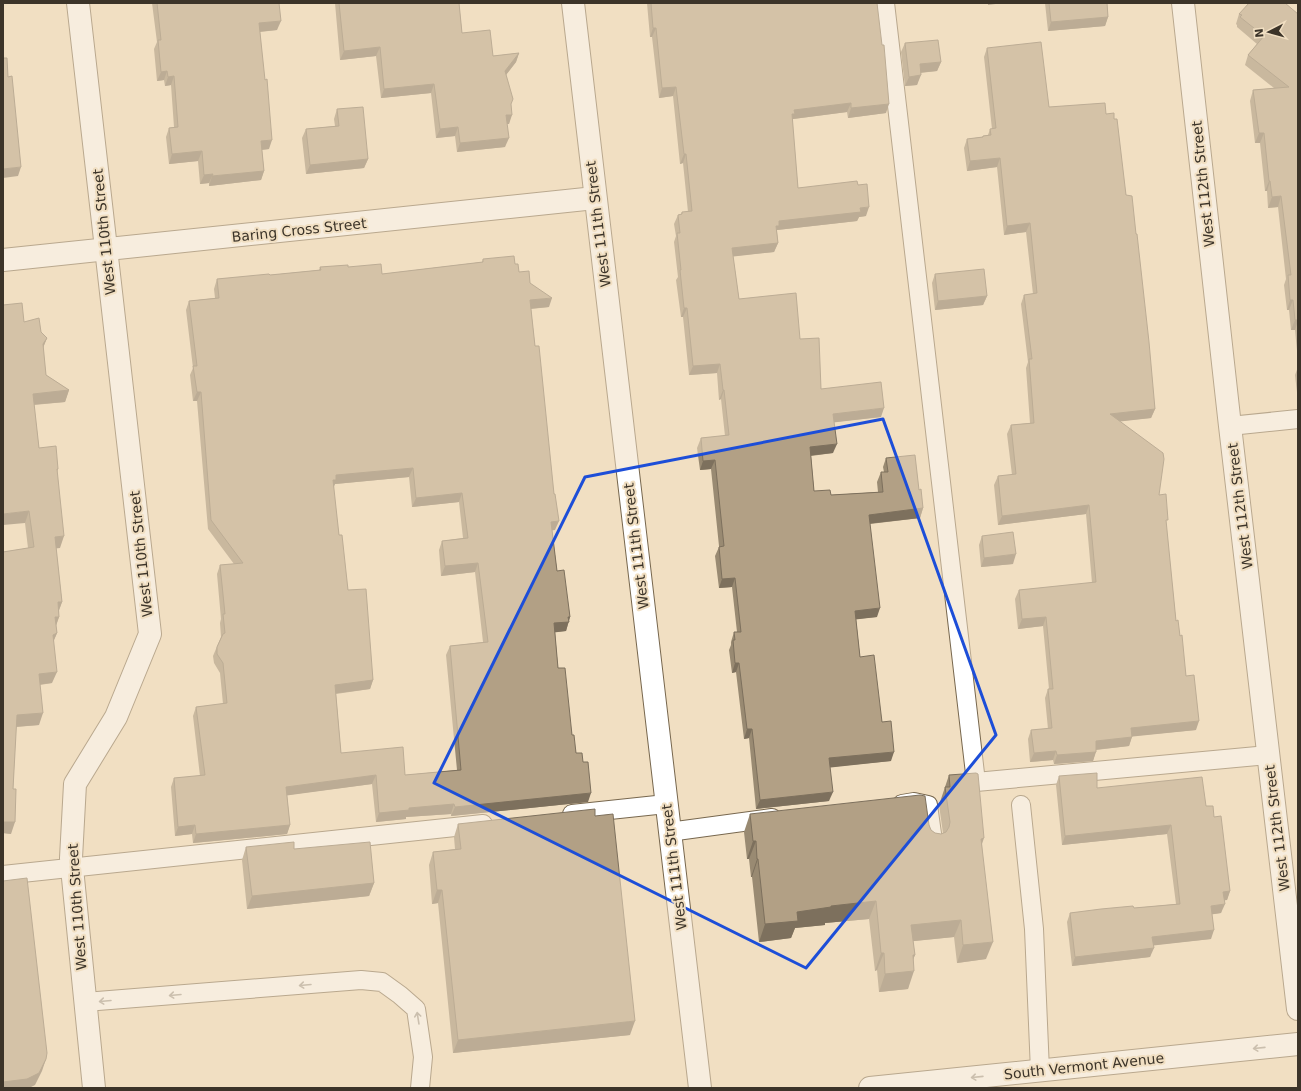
<svg xmlns="http://www.w3.org/2000/svg" width="1301" height="1091" font-family="'DejaVu Sans',sans-serif">
<rect width="100%" height="100%" fill="#f1dfc2"/>
<g fill="none" stroke-linecap="round" stroke-linejoin="round">
<g stroke="#77674e" stroke-width="20">
<g id="service">
<polyline points="885,3 976,782 1268,755"/>
<polyline points="1230,426 1298,419"/>
<polyline points="902,804 914,802 928,805 933,841"/>
<polyline points="1021,805 1034,929 1040,1071"/>
<polyline points="572,814 666,804"/>
<polyline points="669,832 772,818"/>
<polyline points="3,875 483,824"/>
<polyline points="85,1002 361,980 382,982 400,995 416,1009 423,1057 420,1088"/>
</g>
</g>
<g stroke="#77674e" stroke-width="24">
<g id="minor">
<polyline points="78,3 150,634 116,717 75,784 71,858 94,1088"/>
<polyline points="573,3 700,1088"/>
<polyline points="3,260 595,198"/>
</g>
</g>
<g stroke="#77674e" stroke-width="24">
<polyline id="tertiary" points="1183,3 1230,426 1298,1009"/>
</g>
<g stroke="#77674e" stroke-width="24">
<polyline id="primary" points="870,1088 1298,1044"/>
</g>
<use href="#service" stroke="#fff" stroke-width="18"/>
<use href="#minor" stroke="#fff" stroke-width="22"/>
<use href="#tertiary" stroke="#fff" stroke-width="22"/>
<use href="#primary" stroke="#fff" stroke-width="22"/>
</g>
<g fill="#998a72" fill-rule="evenodd">
<polygon points="152,3 279,3 277,30 260,32 269,149 262,150 264,171 261,180 209,186 209,183 200,184 198,161 169,164 166,137 169,128 174,127 171,85 165,86 164,80 157,81 154,49 157,42"/>
<polygon points="335,3 459,3 462,33 493,56 519,53 516,62 506,75 511,105 509,124 507,124 505,147 457,152 455,136 436,138 431,93 381,98 376,56 340,60"/>
<polygon points="647,3 877,3 886,113 848,118 847,112 793,119 792,120 798,188 858,185 866,216 859,217 857,221 777,230 777,232 778,243 774,252 733,256 739,299 800,339 821,389 881,417 834,422 833,453 811,456 814,491 831,495 878,492 877,482 881,472 884,472 883,467 886,458 919,490 923,508 920,518 870,524 877,617 856,619 860,657 882,722 891,761 830,767 829,801 756,809 749,738 744,739 736,672 732,673 729,650 731,645 731,642 734,632 737,632 732,587 719,588 715,556 719,547 719,546 711,469 700,470 697,448 701,438 725,436 721,399 719,400 717,373 689,375 683,317 681,317 676,280 678,277 674,242 676,236 674,224 678,215 681,214 682,212 688,212 683,163 680,164 673,96 659,98 652,37 650,37"/>
<polygon points="1045,3 1107,3 1108,17 1105,26 1048,31"/>
<polygon points="1239,14 1298,14 1298,361 1295,330 1291,330 1289,310 1287,310 1284,285 1286,279 1278,207 1268,208 1267,191 1265,191 1260,143 1255,143 1250,101 1253,90 1274,88 1245,65 1248,55 1257,44 1237,27 1237,25 1236,24"/>
<polygon points="905,43 941,62 937,71 920,73 917,85 905,86 901,52"/>
<polygon points="987,48 1049,107 1106,114 1126,195 1155,409 1151,418 1120,421 1159,495 1166,525 1176,621 1180,636 1186,676 1196,730 1132,736 1129,746 1096,750 1093,761 1054,764 1053,760 1030,762 1028,739 1031,730 1048,729 1045,698 1048,689 1049,689 1043,626 1018,629 1015,599 1019,590 1092,583 1086,514 998,525 994,485 998,476 1012,475 1007,434 1011,425 1030,423 1026,368 1028,362 1021,304 1024,295 1033,294 1026,232 1004,235 997,167 967,171 964,148 967,139 982,137 983,136 988,135 990,129 992,129 984,57"/>
<polygon points="337,109 368,159 364,168 306,174 302,138 306,129 335,126 334,119"/>
<path d="M483,259l32,5 4,8 11,11 19,24 -18,2 24,221h-3l5,41 13,46 -4,14 -11,1 3,36 18,85 12,49 -137,14v-2l-45,3v2l-30,3 -4,-38 -85,11 3,30 -3,9 -94,9 -1,-9 -17,2 -4,-49 3,-9 26,-2 -7,-60 3,-9 27,-3 -3,-31 -6,-10 -1,-7 8,-19 -1,-14 1,-4 -4,-45 3,-9 14,-1 -26,-35 -11,-128h-4l-3,-26 3,-7 -7,-58 3,-9 26,-3 -1,-9 3,-10 53,-4 49,-5 1,-3h28l34,7 100,-12zM409,477l3,30 47,-5 4,36 -21,3 -3,9 2,26 34,-4 8,70 -33,4 -4,9 11,115 -52,5 -64,-22 -5,-59 34,-5 3,-9 -25,-90 -9,-55 -6,-48 2,-3z"/>
<polygon points="935,274 987,296 983,305 935,310 932,283"/>
<polygon points="24,322 41,332 47,338 43,348 46,375 69,390 65,402 34,405 39,448 58,469 57,472 60,548 56,548 62,602 59,610 59,617 56,626 57,633 53,642 52,683 40,685 39,725 16,727 11,834 3,833 3,552 28,548 25,523"/>
<polygon points="1298,367 1298,401 1295,375"/>
<polygon points="982,536 1013,564 981,567 979,545"/>
<polygon points="949,775 982,844 986,959 957,963 954,937 913,941 915,955 913,959 908,989 879,992 877,970 875,971 869,919 825,923 825,925 795,928 791,938 759,942 752,877 751,877 749,859 747,859 744,832 750,814 929,825 931,830 935,833 941,834 943,833 939,805"/>
<polygon points="1059,776 1097,788 1206,806 1214,817 1230,891 1227,900 1224,900 1221,913 1212,914 1211,939 1153,945 1150,957 1072,966 1067,922 1070,913 1134,908 1176,904 1167,834 1062,845 1056,785"/>
<polygon points="595,816 630,1035 453,1053 438,903 432,904 429,865 433,852 455,849 454,837 458,824"/>
<polygon points="246,847 294,849 374,883 369,896 247,909 242,860"/>
</g>
<g fill="#7d705d">
<polygon points="988,3 1003,3 988,5"/>
<polygon points="1108,17 1105,26 1048,31 1051,22"/>
<polygon points="281,21 277,30 256,32 259,23"/>
<polygon points="653,28 656,28 652,37 650,37"/>
<polygon points="380,47 376,56 340,60 344,51"/>
<polygon points="519,53 516,62 502,80 505,71"/>
<polygon points="941,62 937,71 916,73 920,64"/>
<polygon points="167,71 164,80 157,81 161,72"/>
<polygon points="921,75 917,85 905,86 909,77"/>
<polygon points="174,76 171,85 165,86 168,77"/>
<polygon points="434,84 431,93 381,98 384,89"/>
<polygon points="676,87 673,96 659,98 662,88"/>
<polygon points="851,103 847,112 793,119 791,123 792,114 794,110"/>
<polygon points="889,104 886,113 848,118 851,108"/>
<polygon points="506,115 512,115 509,124 503,124"/>
<polygon points="458,127 455,136 436,138 440,129"/>
<polygon points="1259,133 1264,133 1260,143 1255,143"/>
<polygon points="509,138 505,147 457,152 460,143"/>
<polygon points="272,140 269,149 258,150 261,141"/>
<polygon points="202,151 198,161 169,164 172,154"/>
<polygon points="684,154 686,154 683,163 680,164"/>
<polygon points="1000,158 997,167 967,171 970,161"/>
<polygon points="368,159 364,168 306,174 310,165"/>
<polygon points="21,167 18,176 3,178 3,169"/>
<polygon points="264,171 261,180 209,186 212,176"/>
<polygon points="213,174 209,183 200,184 204,175"/>
<polygon points="1269,181 1270,181 1267,191 1265,191"/>
<polygon points="1281,196 1278,207 1268,208 1272,197"/>
<polygon points="869,207 866,216 859,217 857,221 777,230 776,235 776,226 779,221"/>
<polygon points="1030,223 1026,232 1004,235 1007,226"/>
<polygon points="778,243 774,252 729,257 732,248"/>
<polygon points="987,296 983,305 935,310 938,301"/>
<polygon points="552,298 549,307 527,309 530,300"/>
<polygon points="1290,300 1293,300 1289,310 1287,310"/>
<polygon points="684,308 687,308 683,317 681,317"/>
<polygon points="1295,320 1298,320 1298,321 1295,330 1291,330"/>
<polygon points="47,338 42,350 43,344"/>
<polygon points="720,364 717,373 689,375 693,366"/>
<polygon points="69,390 65,402 29,405 33,394"/>
<polygon points="723,390 724,390 721,399 719,400"/>
<polygon points="197,392 201,392 197,401 193,401"/>
<polygon points="884,408 881,417 829,423 833,414"/>
<polygon points="1155,409 1151,418 1107,423 1110,414"/>
<polygon points="837,444 833,453 806,456 810,447"/>
<polygon points="715,460 711,469 700,470 703,461"/>
<polygon points="413,468 409,477 335,484 333,489 333,480 336,475"/>
<polygon points="462,493 459,502 412,507 416,498"/>
<polygon points="1089,505 1086,514 998,525 1002,516"/>
<polygon points="923,508 920,518 866,524 869,515"/>
<polygon points="29,511 25,523 3,525 3,514"/>
<polygon points="559,521 555,530 548,531 551,522"/>
<polygon points="64,536 60,548 51,549 55,537"/>
<polygon points="1016,554 1013,564 981,567 984,558"/>
<polygon points="478,563 475,572 441,576 445,566"/>
<polygon points="735,578 732,587 719,588 722,579"/>
<polygon points="58,602 62,602 58,613"/>
<polygon points="880,608 877,617 851,620 855,611"/>
<polygon points="55,617 59,617 55,628"/>
<polygon points="568,617 570,617 566,631 550,633 554,623"/>
<polygon points="1046,617 1043,626 1018,629 1022,619"/>
<polygon points="57,633 52,645 53,635"/>
<polygon points="735,663 739,663 736,672 732,673"/>
<polygon points="57,672 52,683 35,685 39,674"/>
<polygon points="373,680 370,689 331,694 335,685"/>
<polygon points="43,713 39,725 13,727 17,715"/>
<polygon points="1199,721 1196,730 1128,737 1131,728"/>
<polygon points="747,729 752,729 749,738 744,739"/>
<polygon points="1132,737 1129,746 1093,750 1096,741"/>
<polygon points="1056,751 1053,760 1030,762 1034,753"/>
<polygon points="894,752 891,761 826,768 829,758"/>
<polygon points="1096,752 1093,761 1054,764 1057,755"/>
<polygon points="376,775 372,784 283,796 286,787"/>
<polygon points="833,792 829,801 756,809 760,800"/>
<polygon points="591,793 588,802 451,816 455,807"/>
<polygon points="454,804 451,814 406,817 406,819 376,822 379,813 409,808"/>
<polygon points="3,822 15,822 11,834 3,833"/>
<polygon points="195,825 192,834 175,836 178,827"/>
<polygon points="290,825 287,834 193,843 196,834"/>
<polygon points="1171,825 1167,834 1062,845 1065,836"/>
<polygon points="984,838 978,856 981,839"/>
<polygon points="753,841 756,841 749,859 747,859"/>
<polygon points="757,859 758,859 752,877 751,877"/>
<polygon points="374,883 369,896 247,909 252,896"/>
<polygon points="437,890 442,890 438,903 432,904"/>
<polygon points="1230,891 1227,900 1220,901 1223,892"/>
<polygon points="876,901 869,919 825,923 825,925 795,928 791,938 759,942 765,924 797,912 831,906"/>
<polygon points="1225,904 1221,913 1208,915 1211,906"/>
<polygon points="961,920 954,937 905,942 911,925"/>
<polygon points="1214,930 1211,939 1149,946 1152,937"/>
<polygon points="993,942 986,959 957,963 963,945"/>
<polygon points="1154,948 1150,957 1072,966 1075,957"/>
<polygon points="881,953 884,953 877,970 875,971"/>
<polygon points="913,955 915,955 908,972 914,971 908,989 879,992 885,974"/>
<polygon points="635,1021 630,1035 453,1053 458,1040"/>
<polygon points="46,1059 42,1071 35,1085 29,1088 3,1088 3,1082"/>
</g>
<g fill="#b2a085" stroke="#7d705d" fill-rule="evenodd">
<polygon points="157,3 279,3 281,21 259,23 265,80 267,79 272,140 261,141 264,171 212,176 213,174 204,175 202,151 172,154 169,128 178,127 174,76 168,77 167,71 161,72 158,40 161,40"/>
<polygon points="339,3 459,3 462,33 490,30 493,56 519,53 505,71 513,99 511,104 512,115 506,115 509,138 460,143 458,127 440,129 434,84 384,89 380,47 344,51"/>
<polygon points="651,3 877,3 882,45 884,45 889,104 851,108 851,103 794,110 795,114 792,114 798,188 857,181 858,185 867,184 869,207 860,208 861,212 779,221 779,226 776,226 778,243 732,248 739,299 796,293 800,339 819,338 821,389 881,382 884,408 833,414 837,444 810,447 814,491 830,490 831,495 883,492 881,472 888,472 886,458 915,455 919,490 921,489 923,508 869,515 880,608 855,611 860,657 874,655 882,722 891,721 894,752 829,758 833,792 760,800 752,729 747,729 739,663 735,663 733,640 735,640 734,632 741,632 735,578 722,579 719,547 724,546 715,460 703,461 701,438 729,435 724,390 723,390 720,364 693,366 687,308 684,308 680,270 681,270 677,233 680,233 678,215 682,214 682,212 692,211 686,154 684,154 676,87 662,88 656,28 653,28"/>
<polygon points="1049,3 1107,3 1108,17 1051,22"/>
<polygon points="1249,3 1285,3 1298,14 1298,320 1295,320 1293,300 1290,300 1288,275 1291,275 1281,196 1272,197 1270,181 1269,181 1264,133 1259,133 1253,90 1289,87 1248,55 1264,36 1240,17 1242,15 1239,14"/>
<polygon points="938,40 941,62 920,64 921,75 909,77 905,43"/>
<polygon points="1041,42 1049,107 1105,103 1106,114 1114,113 1114,119 1117,119 1126,195 1132,196 1136,234 1137,234 1149,342 1155,409 1110,414 1163,453 1164,459 1159,495 1166,494 1168,520 1166,520 1176,621 1178,620 1180,636 1182,635 1186,676 1194,675 1199,721 1131,728 1132,737 1096,741 1096,752 1057,755 1056,751 1034,753 1031,730 1052,728 1048,689 1053,689 1046,617 1022,619 1019,590 1096,582 1089,505 1002,516 998,476 1016,474 1011,425 1034,423 1029,359 1032,359 1024,295 1037,293 1030,223 1007,226 1000,158 970,161 967,139 983,137 983,136 991,135 990,129 996,128 987,48"/>
<polygon points="3,58 7,58 8,77 12,76 21,167 3,169"/>
<polygon points="363,107 368,159 310,165 306,129 339,126 337,109"/>
<path d="M514,256l1,8h3l1,8 10,-1 1,12 22,15 -22,2 5,46h4l15,148h1l4,27 -8,1 6,49 7,-1 6,47h-2l1,5 -15,1 4,45h7l7,67h2l2,18h6l1,9h5l3,31 -136,14 -1,-3 -45,4v2l-30,3 -3,-38 -90,12 4,38 -94,9 -1,-9 -17,2 -4,-49 31,-3 -9,-68 31,-4 -4,-40 -6,-9v-7l6,-13 2,-1 -2,-19h2l-5,-49 23,-2 -32,-43 -10,-128h-4l-4,-26h4l-8,-65 30,-3 -2,-19 52,-5 1,1 51,-5 -1,-3 28,-2v2l33,-3 1,10 101,-12v-3zM413,468l3,30 46,-5 6,45 -26,3 3,25 33,-3 10,79 -38,4 11,124 -56,5 -2,-28 -62,6 -6,-68 38,-5 -7,-91 -18,1 -6,-55h-3l-6,-55h3v-5z"/>
<polygon points="984,269 987,296 938,301 935,274"/>
<polygon points="22,303 24,322 39,318 41,332 47,338 43,344 46,375 69,390 33,394 39,448 56,446 58,469 57,469 64,536 55,537 62,602 58,602 59,617 55,617 57,633 53,635 57,672 39,674 43,713 17,715 13,789 16,789 15,822 3,822 3,552 34,547 29,511 3,514 3,305"/>
<polygon points="1013,532 1016,554 984,558 982,536"/>
<polygon points="976,773 978,774 984,838 981,839 993,942 963,945 961,920 911,925 915,955 913,955 914,971 885,974 884,953 881,953 876,901 831,906 831,907 797,912 798,921 765,924 758,859 757,859 756,841 753,841 750,814 920,795 925,796 929,825 931,830 935,833 941,834 946,832 949,827 950,822 945,787 950,787 949,775"/>
<polygon points="1097,773 1097,788 1202,777 1206,806 1213,806 1214,817 1221,816 1230,891 1223,892 1225,904 1211,906 1214,930 1152,937 1154,948 1075,957 1070,913 1101,909 1133,906 1134,908 1180,904 1171,825 1065,836 1059,776"/>
<polygon points="595,809 595,816 613,814 635,1021 458,1040 442,890 437,890 433,852 461,849 458,824"/>
<polygon points="294,842 294,849 370,842 374,883 252,896 246,847"/>
<polygon points="27,878 47,1053 46,1059 39,1073 27,1079 3,1082 3,881"/>
</g>
<defs><path id="oneway-shaft" d="M-6 0H5M1.5-3L5.5 0L1.5 3" fill="none" stroke-width="1.6" stroke-linecap="round" stroke-linejoin="round"/></defs>
<g stroke="#9e9a94">
<use href="#oneway-shaft" transform="translate(305 985) rotate(175)"/>
<use href="#oneway-shaft" transform="translate(175 995) rotate(175)"/>
<use href="#oneway-shaft" transform="translate(105 1001) rotate(175)"/>
<use href="#oneway-shaft" transform="translate(418 1018) rotate(-99)"/>
<use href="#oneway-shaft" transform="translate(1259 1048) rotate(174)"/>
<use href="#oneway-shaft" transform="translate(977 1077) rotate(174)"/>
</g>
<path d="M0 0H1301V1091H0ZM883,419l113,316 -190,233 -372,-185 151,-306z" fill="#f1dfc2" fill-opacity=".55" fill-rule="evenodd"/>
<path fill="none" stroke="#1d4ed8" stroke-width="3" stroke-linejoin="round" d="M883,419l113,316 -190,233 -372,-185 151,-306z"/>
<g text-anchor="middle" stroke-width="4" stroke-linejoin="round" paint-order="stroke">
<g font-size="14" fill="#3c3429" stroke="#f1dfc2">
<text transform="translate(1203 184) rotate(-96)" y="5">West 112th Street</text>
<text transform="translate(598 224) rotate(-97)" y="5">West 111th Street</text>
<text transform="translate(299 230) rotate(-6)" y="5">Baring Cross Street</text>
<text transform="translate(104 232) rotate(-96)" y="5">West 110th Street</text>
<text transform="translate(1240 506) rotate(-97)" y="5">West 112th Street</text>
<text transform="translate(636 546) rotate(-97)" y="5">West 111th Street</text>
<text transform="translate(141 554) rotate(-96)" y="5">West 110th Street</text>
<text transform="translate(1277 828) rotate(-97)" y="5">West 112th Street</text>
<text transform="translate(674 867) rotate(-97)" y="5">West 111th Street</text>
<text transform="translate(77 907) rotate(-94)" y="5">West 110th Street</text>
<text transform="translate(1084 1066) rotate(-6)" y="5">South Vermont Avenue</text>
</g>
</g>
<rect width="1301" height="1091" fill="none" stroke="#3c3429" stroke-width="8"/>
<g transform="translate(1269 32) rotate(264)" stroke="#f1dfc2" stroke-width="3" paint-order="stroke">
<path d="M0-3L7 15L0 10L-7 15Z" fill="#3c3429"/>
<text y="-6" font-size="11" font-weight="bold" text-anchor="middle" fill="#3c3429">N</text>
</g>
</svg>
